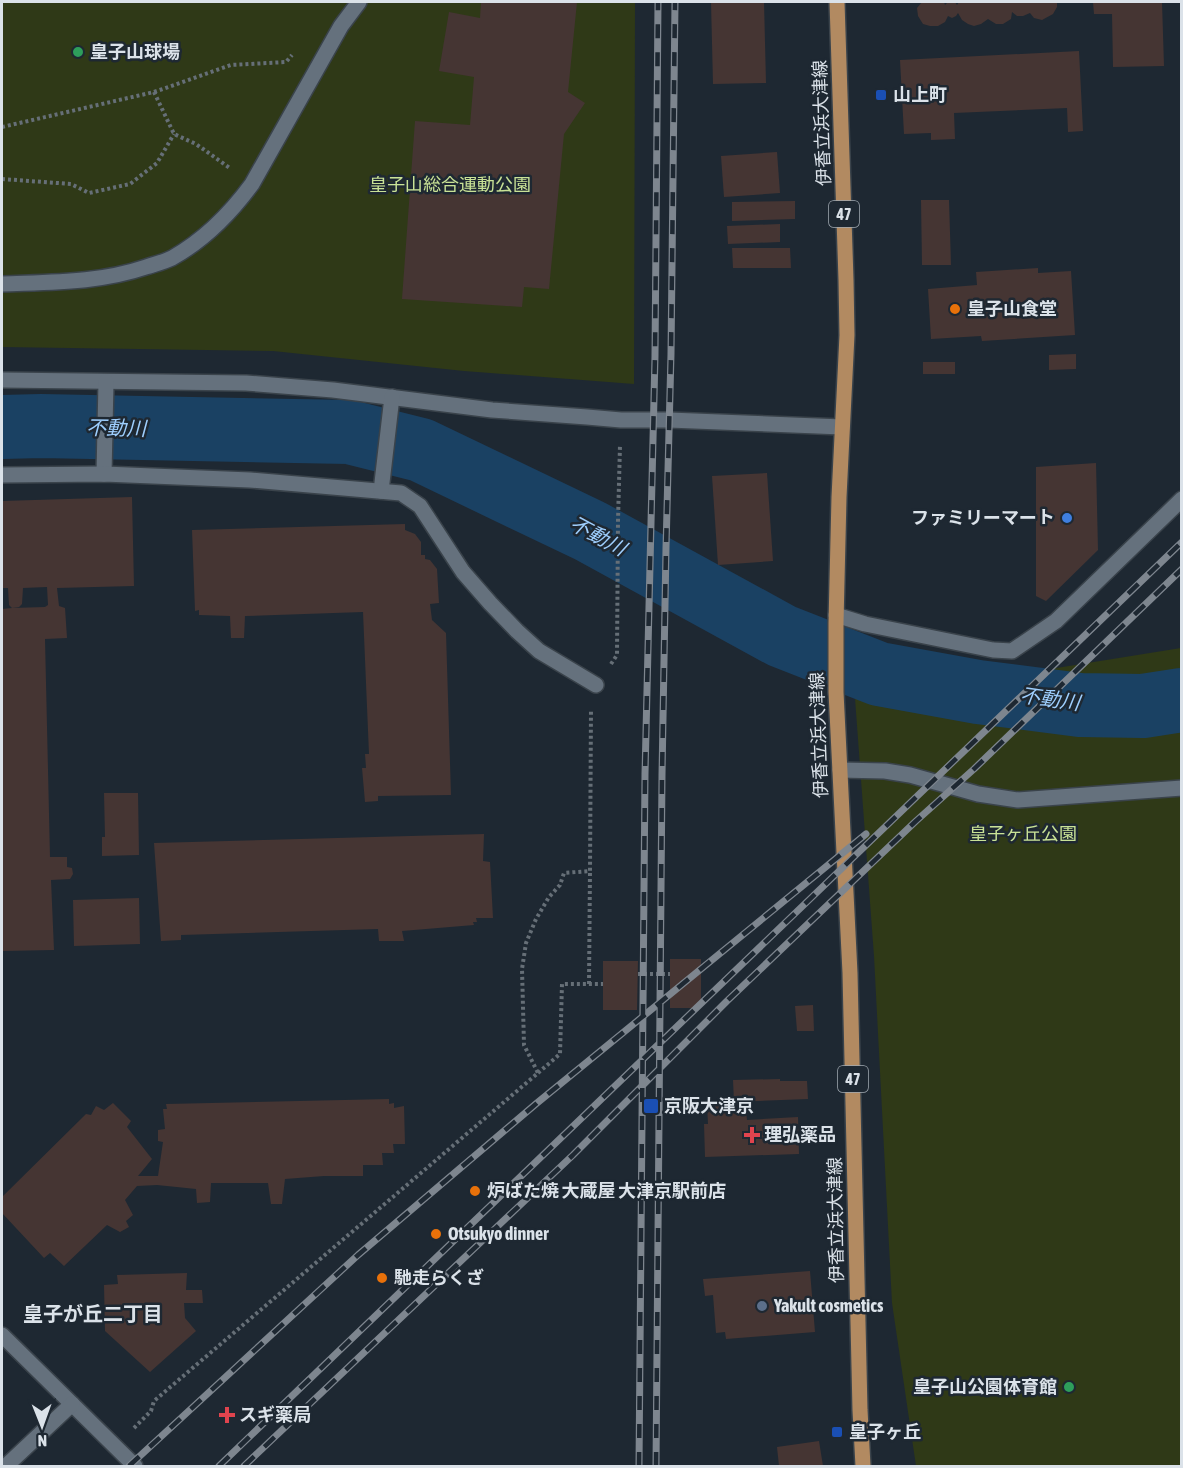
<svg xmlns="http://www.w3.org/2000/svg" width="1183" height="1468" font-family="'Asap Condensed','Noto Sans JP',sans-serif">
<rect width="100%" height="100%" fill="#1e2832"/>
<g fill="#2f3917">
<polygon points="2,2 635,2 634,384 464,371 273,351 2,347"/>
<polygon points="851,644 1001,677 1181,648 1181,1466 916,1466 892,1303 874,956"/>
</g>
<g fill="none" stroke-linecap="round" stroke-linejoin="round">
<polyline stroke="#1a4163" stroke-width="64" points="2,427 41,426 349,432 421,450 590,531 782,636 879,674 978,692 1080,705 1143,706 1182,700"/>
</g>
<g fill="#453533" fill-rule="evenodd">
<polygon points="481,2 577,2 568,92 585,103 564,134 549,289 524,287 522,307 402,299 415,121 470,125 474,77 439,71 449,12 480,18"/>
<polygon points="711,2 764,2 766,83 713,84"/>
<polygon points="922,2 944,2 945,5 947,3 951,2 955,2 957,5 959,2 1057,2 1057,7 1053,14 1042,20 1034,18 1030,13 1023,16 1017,16 1012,12 1011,19 1003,24 996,24 988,19 981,24 974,26 968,24 962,20 958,13 956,16 952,18 948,16 945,22 938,26 930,26 923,24 918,16 917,8"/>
<polygon points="1093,2 1162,2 1164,66 1113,67 1112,14 1094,14"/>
<polygon points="1079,51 1083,131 1068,132 1067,108 954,113 955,139 931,140 931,133 904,134 900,60"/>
<polygon points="777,152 780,193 724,197 721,156"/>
<polygon points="921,200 949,200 951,265 922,265"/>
<polygon points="795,201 795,219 732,221 732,202"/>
<polygon points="780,224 780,242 728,244 727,226"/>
<polygon points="732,248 790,248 791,268 733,268"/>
<polygon points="1038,268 1038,273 1071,271 1075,335 982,341 981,336 931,339 928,289 977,285 976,272"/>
<polygon points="1076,354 1076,369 1049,370 1049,355"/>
<rect x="923" y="362" width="32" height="12"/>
<polygon points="1096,463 1098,550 1046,601 1036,596 1036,467"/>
<polygon points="767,473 773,561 718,565 712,476"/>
<path d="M132,497l2,89 -77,2 2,18 6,2 2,30 -22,1 5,218h17v10l5,1 1,6 -3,5 -19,1 3,70 -52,1v-342l10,-1 -3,-3 -1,-17h-6v-87zM47,587l1,18 -3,2 -33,1 7,-1 3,-3 1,-16z"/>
<polygon points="405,524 405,530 415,534 421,542 421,555 425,555 425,559 430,560 437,569 439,603 430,604 432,620 446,633 451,795 378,796 378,801 365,802 362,768 366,768 365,754 369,754 363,612 245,616 244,638 231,638 230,616 199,615 199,610 195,611 192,530"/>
<polygon points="104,793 138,793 139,855 102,856 102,837 105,837"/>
<polygon points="484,834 483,861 490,862 493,918 476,918 477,922 473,922 474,925 402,931 404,941 379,941 378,929 181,935 181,940 161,941 154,843"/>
<polygon points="139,898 140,944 74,946 73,900"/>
<rect x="670" y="959" width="31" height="49"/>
<polygon points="603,961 638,961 637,1010 603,1010"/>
<polygon points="813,1005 814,1031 797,1031 795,1006"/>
<polygon points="780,1079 780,1081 807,1081 808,1099 734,1102 733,1080"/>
<polygon points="389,1099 389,1104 394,1103 394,1108 404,1106 405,1144 393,1144 394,1153 382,1153 383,1165 363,1165 363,1176 324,1176 285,1179 282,1204 271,1204 268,1183 211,1183 210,1202 197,1203 196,1189 157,1185 137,1186 125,1200 133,1215 126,1221 129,1227 120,1232 107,1225 64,1266 50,1253 44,1258 2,1213 2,1197 86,1114 91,1115 96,1106 104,1110 113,1103 131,1121 127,1127 152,1159 138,1176 158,1176 163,1142 158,1141 158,1130 165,1129 163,1109 167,1109 166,1104"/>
<polygon points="729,1104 729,1113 746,1112 747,1120 798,1117 799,1154 705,1157 704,1124 708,1124 707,1105"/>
<polygon points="810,1271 815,1332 726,1339 725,1332 716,1333 713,1295 705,1296 703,1279"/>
<polygon points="187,1273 186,1290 202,1290 203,1303 184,1303 185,1318 196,1331 150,1372 105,1331 104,1285 118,1284 117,1275"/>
<polygon points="819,1441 823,1466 779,1466 777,1447"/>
</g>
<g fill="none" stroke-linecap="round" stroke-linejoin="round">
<g stroke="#3a434b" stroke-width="18">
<g id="minor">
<path d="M2,284c49,-2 97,-1 144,-17 9,-3 18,-5 26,-9 32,-18 58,-44 80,-74l89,-158 18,-24"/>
<polyline points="2,380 246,383 333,390 492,410 587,417 621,420 669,420 842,427"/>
<polyline points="104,474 106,382"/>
<polyline points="2,475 104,474 250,480 401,493 420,506 463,572 490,603 517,631 539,651 596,685"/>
<polyline points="381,491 392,397"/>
<polyline points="836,615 865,624 993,650 1012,651 1056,621 1182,499"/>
<polyline points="840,770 885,771 910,775 978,794 1018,800 1182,788"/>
<polyline points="2,1335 135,1466"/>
<polyline points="6,1466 72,1404"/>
</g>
</g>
<g stroke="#3a434b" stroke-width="18">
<polyline id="major" points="837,2 846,280 847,335 839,497 836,623 836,692 850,973 860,1410 863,1466"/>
</g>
<g stroke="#666f77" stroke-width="4" stroke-dasharray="3 3" stroke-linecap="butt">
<polyline points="154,92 174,134 196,144 231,169"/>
<polyline points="2,127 154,92 231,65 286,62 292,55"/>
<polyline points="2,179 71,184 89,193 130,184 157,163 174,134"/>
<polyline points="611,664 617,655 618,521 620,445"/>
<polyline points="638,974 670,974"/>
<polyline points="589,984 590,871"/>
<polyline points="538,1073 560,1054 562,984 603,984"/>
<polyline points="134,1428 151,1411 154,1401 538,1073 524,1045 522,969 526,943 536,919 549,897 560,885 564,873 590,871 591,710"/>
</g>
<use href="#minor" stroke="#65717d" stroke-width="15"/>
<use href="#major" stroke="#b28a61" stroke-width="15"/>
<g stroke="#7e868f" stroke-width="7">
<g id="rail">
<polyline points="129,1466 358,1255 537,1103 866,834"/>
<polyline points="219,1466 1182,542"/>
<polyline points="244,1466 573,1155 727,1001 916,821 974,769 1182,569"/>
<polyline points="639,1466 645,774 655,356 658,2"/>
<polyline points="656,1466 662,775 666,548 671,354 675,2"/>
</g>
</g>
<use href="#rail" stroke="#1e2832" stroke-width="4.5" stroke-dasharray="14" stroke-linecap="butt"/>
</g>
<g fill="#2e9e5b" stroke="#1e2832" stroke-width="2">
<circle cx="78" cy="52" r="6"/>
<circle cx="1069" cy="1387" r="6"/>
</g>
<g fill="#1a4fb4" stroke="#1e2832" stroke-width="2">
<rect x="875" y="89" width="12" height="12" rx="3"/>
<rect x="643" y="1098" width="16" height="16" rx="3"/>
<rect x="831" y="1426" width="12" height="12" rx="3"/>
</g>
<g fill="#e8710a" stroke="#1e2832" stroke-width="2">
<circle cx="955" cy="309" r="6"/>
<circle cx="475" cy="1191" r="6"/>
<circle cx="436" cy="1234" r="6"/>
<circle cx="382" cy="1278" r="6"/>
</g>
<circle fill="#3f7fe0" stroke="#1e2832" stroke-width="2" cx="1067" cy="518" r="6"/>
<g fill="#e0444e" stroke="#1e2832" stroke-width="2">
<path d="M749 1126h6v6h6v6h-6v6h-6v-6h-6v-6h6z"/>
<path d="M224 1406h6v6h6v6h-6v6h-6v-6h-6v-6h6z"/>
</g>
<circle fill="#5c6f8a" stroke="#1e2832" stroke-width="2" cx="762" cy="1306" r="6"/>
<g text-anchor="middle" stroke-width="5" stroke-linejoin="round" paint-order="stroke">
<g fill="#1e2832" stroke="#a2aab2" stroke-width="1.5">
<rect x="829" y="201" width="30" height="26" rx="4.5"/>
<rect x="838" y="1066" width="30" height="26" rx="4.5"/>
</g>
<g font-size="16" font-weight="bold" fill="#dbe2e9">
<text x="844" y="220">47</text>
<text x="853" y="1085">47</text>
</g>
<g font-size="18" font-weight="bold" fill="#dbe2e9" stroke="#1e2832" text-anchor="start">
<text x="90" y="58">皇子山球場</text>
<text x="893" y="101">山上町</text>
<text x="967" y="315">皇子山食堂</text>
<text x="1055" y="524" text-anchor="end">ファミリーマート</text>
<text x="664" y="1112">京阪大津京</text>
<text x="764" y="1141">理弘薬品</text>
<text x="487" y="1197">炉ばた焼 大蔵屋 大津京駅前店</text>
<text x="448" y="1240">Otsukyo dinner</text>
<text x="394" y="1284">馳走らくざ</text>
<text x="774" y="1312">Yakult cosmetics</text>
<text x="1057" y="1393" text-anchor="end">皇子山公園体育館</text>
<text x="239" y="1421">スギ薬局</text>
<text x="849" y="1438">皇子ヶ丘</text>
</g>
<g font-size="18" fill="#dbe2e9" stroke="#1e2832">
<text transform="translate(822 123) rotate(-92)" y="6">伊香立浜大津線</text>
<text transform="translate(819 735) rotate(-92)" y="6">伊香立浜大津線</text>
<text transform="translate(836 1220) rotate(-91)" y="6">伊香立浜大津線</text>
</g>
<g font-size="18" fill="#c9e296" stroke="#1e2832">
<text x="450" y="191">皇子山総合運動公園</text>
<text x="1023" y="840">皇子ヶ丘公園</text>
</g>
<g font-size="20" font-style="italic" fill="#9ecefd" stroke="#1e2832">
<text transform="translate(116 428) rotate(1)" y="7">不動川</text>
<text transform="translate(598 536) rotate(28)" y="7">不動川</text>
<text transform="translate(1050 699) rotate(8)" y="7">不動川</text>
</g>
<g font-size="20" font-weight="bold" fill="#dbe2e9" stroke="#1e2832">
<text x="93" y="1321">皇子が丘二丁目</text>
</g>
</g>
<rect width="1183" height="1468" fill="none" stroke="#dbe2e9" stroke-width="6"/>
<g transform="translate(42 1426) rotate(179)" stroke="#1e2832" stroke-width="4.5" paint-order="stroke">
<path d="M0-4.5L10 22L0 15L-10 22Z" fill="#dbe2e9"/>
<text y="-9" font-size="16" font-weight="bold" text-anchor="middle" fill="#dbe2e9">N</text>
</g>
</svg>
